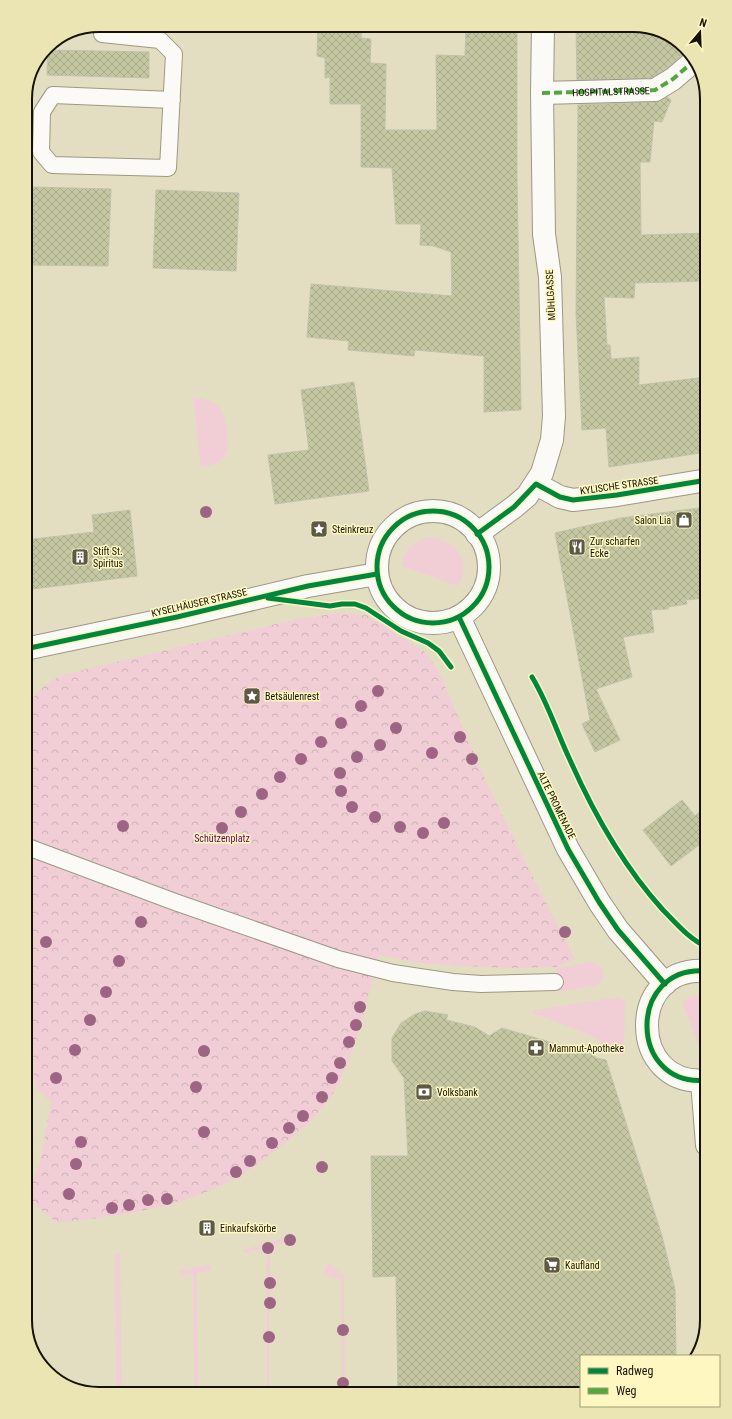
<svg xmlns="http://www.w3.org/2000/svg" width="732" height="1419" font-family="'Roboto Condensed',sans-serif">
<defs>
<pattern id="park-crowns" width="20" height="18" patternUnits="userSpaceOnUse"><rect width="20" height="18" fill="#f1ced6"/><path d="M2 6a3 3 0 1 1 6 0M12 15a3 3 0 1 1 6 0" fill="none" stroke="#ceb0b6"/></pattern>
<pattern id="building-cross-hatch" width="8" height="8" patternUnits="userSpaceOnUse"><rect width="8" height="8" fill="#c4c7a2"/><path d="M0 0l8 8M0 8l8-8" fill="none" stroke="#a8aa8a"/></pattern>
</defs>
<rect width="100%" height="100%" fill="#e3dec2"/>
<g fill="#f1ced6">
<path d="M193,397c8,1 19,3 26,10 5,5 6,13 7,20 4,23 3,37 -25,40z"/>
<path d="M430,537c26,3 43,24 28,49l-57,-20c4,-17 12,-25 29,-29z"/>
<polygon points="590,962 596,963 604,971 601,983 595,986 558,992 556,968"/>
<polygon points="693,996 707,996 707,1056 702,1055 682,1002"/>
<path d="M619,997l6,4 -1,54h-4c-30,-24 -53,-28 -88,-42l3,-3z"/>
<polygon points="295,1235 296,1239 270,1246 269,1394 267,1394 267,1247 245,1253 244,1250"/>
<polygon points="115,1253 120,1253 122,1394 116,1394"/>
<polygon points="328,1263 344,1276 345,1389 342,1389 342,1280 323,1274"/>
<polygon points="210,1264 211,1270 197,1273 198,1394 194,1394 193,1274 180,1276 179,1271"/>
</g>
<path fill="url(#park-crowns)" d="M338,613l28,2 59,37 13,18 48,111 38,79 51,99 -19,8 -52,1 -78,-4 -47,-9c-11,43 -21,89 -41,129 -12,25 -35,45 -57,62 -11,8 -22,18 -34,25 -57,37 -124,44 -190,52l-23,-19 -6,-12 12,-29 11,-61 -14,-13 -3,-12 -9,-263v-97c4,-21 19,-32 37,-42l231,-55z"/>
<g fill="url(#building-cross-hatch)" stroke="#c1c2ad">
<polygon points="318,25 362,25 361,38 371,39 370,63 386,64 385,130 437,130 436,55 465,56 466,25 517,25 517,176 521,410 484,412 484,356 415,350 414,356 348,350 349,341 307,337 311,284 452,296 451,252 434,246 420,245 421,224 396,224 392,168 361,167 361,104 330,104 330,77 325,78 325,58 317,56"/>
<polygon points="576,25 638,25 678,40 686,51 666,69 651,78 577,80"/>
<polygon points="48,50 149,52 149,78 47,75"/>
<polygon points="667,97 671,100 662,122 654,121 650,162 640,162 641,235 707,233 707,281 635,283 634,298 604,297 607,345 610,345 611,359 639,357 639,385 707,377 707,452 609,467 606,428 582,430 576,314 578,105 655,102"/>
<polygon points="32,187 111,189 108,266 28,265"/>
<polygon points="156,190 239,193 236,271 153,268"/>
<polygon points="354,382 369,491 275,504 268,455 309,450 301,390"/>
<polygon points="707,507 707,598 686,600 687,604 668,607 668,609 651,610 654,632 623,637 632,677 596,689 620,740 595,752 582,724 590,720 555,533 621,518"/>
<polygon points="130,510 137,576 25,590 25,540 94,532 92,515"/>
<polygon points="682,800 695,816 707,806 707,839 671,866 643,830"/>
<polygon points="425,1011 448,1015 446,1020 475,1027 489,1036 502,1028 594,1055 596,1058 606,1060 662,1236 675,1289 676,1356 581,1356 581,1394 398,1394 396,1276 373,1277 371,1156 408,1156 404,1078 392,1061 392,1038 401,1023 415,1014"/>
</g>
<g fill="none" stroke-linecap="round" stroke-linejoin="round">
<g stroke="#9c9882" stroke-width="18">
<g id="lane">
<polyline points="102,25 102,34 160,40 174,54 168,168 52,165 41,152 42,112 53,95 172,100"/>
<polyline points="25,846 175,902 338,959 393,973 453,982 481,984 555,982"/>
</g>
</g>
<g stroke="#9c9882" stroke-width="24">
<g id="street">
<path id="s1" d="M542,93l113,-3 18,-11 21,-18"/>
<polyline points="536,484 560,497 573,500 617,495 707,480"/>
</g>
</g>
<g stroke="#9c9882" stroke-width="24">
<g id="secondary">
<circle cx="433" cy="567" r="56"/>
<polyline points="477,534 514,507 527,496 542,473 552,440 554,416 550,277 544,234 542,93 543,25"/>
<polyline points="459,617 568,849 599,902 618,930 665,984"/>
<polyline points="25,649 177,617 308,586 377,574"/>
<path d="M707,1080c-79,9 -81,-116 0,-109"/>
<polyline points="702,1081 707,1145"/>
</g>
</g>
<use href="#lane" stroke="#fbfaf6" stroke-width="16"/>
<use href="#street" stroke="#fbfaf6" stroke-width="22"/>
<use href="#secondary" stroke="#fbfaf6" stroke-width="22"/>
<polyline stroke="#51a840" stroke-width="4" stroke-dasharray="8 4" stroke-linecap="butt" points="542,93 655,90 673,79 694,61"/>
<g stroke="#fef7c2" stroke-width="8">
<g id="cycleway">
<circle cx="433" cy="567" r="56"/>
<polyline points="477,534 514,507 536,484 560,497 573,500 617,495 707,480"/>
<polyline points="268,598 330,606 342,604 355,604 366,608 401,631 428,643 439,651 451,667"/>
<polyline points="459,617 568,849 599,902 618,930 665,984"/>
<polyline points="25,649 177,617 308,586 377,574"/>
<path d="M532,677c16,26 25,56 38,83 23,52 55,108 93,150 14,14 26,29 44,37"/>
<path d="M707,1080c-79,9 -81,-116 0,-109"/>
<polyline points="702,1081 707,1145"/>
</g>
</g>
<use href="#cycleway" stroke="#00873e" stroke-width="5"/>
</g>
<g fill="#9e6483">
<circle cx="206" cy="512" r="6"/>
<circle cx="378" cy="691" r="6"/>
<circle cx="361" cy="706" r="6"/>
<circle cx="341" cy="723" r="6"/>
<circle cx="396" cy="728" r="6"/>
<circle cx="460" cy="737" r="6"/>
<circle cx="321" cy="742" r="6"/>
<circle cx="380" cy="745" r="6"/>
<circle cx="432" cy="753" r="6"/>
<circle cx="357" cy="757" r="6"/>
<circle cx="301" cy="759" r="6"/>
<circle cx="472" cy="759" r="6"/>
<circle cx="340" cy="773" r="6"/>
<circle cx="280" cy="777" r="6"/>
<circle cx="341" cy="791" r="6"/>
<circle cx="262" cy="794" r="6"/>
<circle cx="352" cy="807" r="6"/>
<circle cx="241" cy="812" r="6"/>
<circle cx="375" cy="817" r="6"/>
<circle cx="444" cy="823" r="6"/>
<circle cx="123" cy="826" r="6"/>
<circle cx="400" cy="827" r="6"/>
<circle cx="222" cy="828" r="6"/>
<circle cx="423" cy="833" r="6"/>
<circle cx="141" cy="922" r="6"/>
<circle cx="565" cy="932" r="6"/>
<circle cx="46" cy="942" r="6"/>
<circle cx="119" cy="961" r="6"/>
<circle cx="106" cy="992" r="6"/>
<circle cx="360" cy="1007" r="6"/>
<circle cx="90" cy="1020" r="6"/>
<circle cx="356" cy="1025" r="6"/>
<circle cx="349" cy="1042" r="6"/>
<circle cx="75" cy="1050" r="6"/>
<circle cx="204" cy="1051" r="6"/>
<circle cx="340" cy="1063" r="6"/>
<circle cx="56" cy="1078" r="6"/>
<circle cx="332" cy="1078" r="6"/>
<circle cx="196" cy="1087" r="6"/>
<circle cx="322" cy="1097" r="6"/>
<circle cx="303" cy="1116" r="6"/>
<circle cx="289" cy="1128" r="6"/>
<circle cx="204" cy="1132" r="6"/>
<circle cx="81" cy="1142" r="6"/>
<circle cx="272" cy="1143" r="6"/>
<circle cx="250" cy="1161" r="6"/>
<circle cx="76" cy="1164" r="6"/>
<circle cx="322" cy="1167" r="6"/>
<circle cx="236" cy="1172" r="6"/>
<circle cx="69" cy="1194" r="6"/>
<circle cx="167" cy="1199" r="6"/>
<circle cx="148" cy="1200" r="6"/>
<circle cx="129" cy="1205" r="6"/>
<circle cx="112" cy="1208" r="6"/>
<circle cx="290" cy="1240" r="6"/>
<circle cx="268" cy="1248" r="6"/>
<circle cx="270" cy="1283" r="6"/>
<circle cx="270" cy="1303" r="6"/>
<circle cx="343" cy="1330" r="6"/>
<circle cx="269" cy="1337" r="6"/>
<circle cx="343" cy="1383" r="6"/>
</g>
<defs>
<g id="shop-square" transform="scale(0.9)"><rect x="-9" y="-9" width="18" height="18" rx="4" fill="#5d5945" stroke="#fef7c2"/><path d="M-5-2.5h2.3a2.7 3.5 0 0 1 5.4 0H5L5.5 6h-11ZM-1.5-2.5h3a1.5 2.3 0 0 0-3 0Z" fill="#fff"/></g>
<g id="sight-square" transform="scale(0.9)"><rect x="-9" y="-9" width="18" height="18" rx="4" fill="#5d5945" stroke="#fef7c2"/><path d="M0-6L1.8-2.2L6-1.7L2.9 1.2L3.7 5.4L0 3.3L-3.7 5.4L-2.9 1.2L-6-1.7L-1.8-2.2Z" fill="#fff"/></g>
<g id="restaurant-square" transform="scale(0.9)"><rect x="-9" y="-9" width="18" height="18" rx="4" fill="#5d5945" stroke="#fef7c2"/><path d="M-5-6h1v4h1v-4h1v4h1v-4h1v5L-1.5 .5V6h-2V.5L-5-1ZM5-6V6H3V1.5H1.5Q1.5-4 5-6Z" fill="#fff"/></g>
<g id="building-square" transform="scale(0.9)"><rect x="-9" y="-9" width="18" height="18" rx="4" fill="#5d5945" stroke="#fef7c2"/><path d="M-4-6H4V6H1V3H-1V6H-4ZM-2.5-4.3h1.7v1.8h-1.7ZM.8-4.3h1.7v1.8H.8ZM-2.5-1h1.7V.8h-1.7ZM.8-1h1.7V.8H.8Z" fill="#fff"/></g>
<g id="pharmacy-square" transform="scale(0.9)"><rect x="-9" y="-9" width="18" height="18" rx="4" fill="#5d5945" stroke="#fef7c2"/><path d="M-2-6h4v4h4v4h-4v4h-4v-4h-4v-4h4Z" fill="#fff"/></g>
<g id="bank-square" transform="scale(0.9)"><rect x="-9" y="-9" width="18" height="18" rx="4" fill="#5d5945" stroke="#fef7c2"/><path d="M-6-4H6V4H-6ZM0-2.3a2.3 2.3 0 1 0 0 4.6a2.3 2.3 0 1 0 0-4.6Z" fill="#fff"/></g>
<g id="supermarket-square" transform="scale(0.9)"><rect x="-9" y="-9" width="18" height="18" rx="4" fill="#5d5945" stroke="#fef7c2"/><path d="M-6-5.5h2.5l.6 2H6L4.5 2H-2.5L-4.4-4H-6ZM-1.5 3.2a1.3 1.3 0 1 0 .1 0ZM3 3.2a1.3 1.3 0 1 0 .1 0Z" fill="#fff"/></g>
</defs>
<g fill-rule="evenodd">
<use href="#shop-square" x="684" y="520"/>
<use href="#sight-square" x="319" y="529"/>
<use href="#restaurant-square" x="577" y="547"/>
<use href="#building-square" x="80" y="557"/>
<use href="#sight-square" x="252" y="696"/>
<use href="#pharmacy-square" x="536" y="1048"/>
<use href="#bank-square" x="424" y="1092"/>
<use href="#building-square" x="207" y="1228"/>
<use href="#supermarket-square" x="552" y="1265"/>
</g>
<g text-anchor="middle" stroke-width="3" stroke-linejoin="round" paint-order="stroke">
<g font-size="10" fill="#151201" stroke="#fef7c2">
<text dy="4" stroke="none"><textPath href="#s1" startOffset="69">HOSPITALSTRASSE</textPath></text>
<text transform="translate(550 295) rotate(-93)" y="4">MÜHLGASSE</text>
<text transform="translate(619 485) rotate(-8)" y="4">KYLISCHE STRASSE</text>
<text transform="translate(199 602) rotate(-13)" y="4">KYSELHÄUSER STRASSE</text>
<text transform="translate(557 805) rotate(64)" y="4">ALTE PROMENADE</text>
</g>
<g font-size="10" fill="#151201" stroke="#fef7c2" text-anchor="start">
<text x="671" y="524" text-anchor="end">Salon Lia</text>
<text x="332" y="533">Steinkreuz</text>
<text x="590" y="545">Zur scharfen<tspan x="590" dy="12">Ecke</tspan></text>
<text x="93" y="555">Stift St.<tspan x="93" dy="12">Spiritus</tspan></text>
<text x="265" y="700">Betsäulenrest</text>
<text x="549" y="1052">Mammut-Apotheke</text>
<text x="437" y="1096">Volksbank</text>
<text x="220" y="1232">Einkaufskörbe</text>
<text x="565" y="1269">Kaufland</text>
</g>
<g font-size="10" fill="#65004f" stroke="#fef7c2">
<text x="222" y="842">Schützenplatz</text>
</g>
</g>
<path d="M0 0H732V1419H0ZM99 32H633A67 67 0 0 1 700 99V1320A67 67 0 0 1 633 1387H99A67 67 0 0 1 32 1320V99A67 67 0 0 1 99 32Z" fill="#ebe5b3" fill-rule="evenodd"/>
<path fill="none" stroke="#151201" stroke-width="2" d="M99 32H633A67 67 0 0 1 700 99V1320A67 67 0 0 1 633 1387H99A67 67 0 0 1 32 1320V99A67 67 0 0 1 99 32Z"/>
<rect x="580" y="1355" width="140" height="52" fill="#fef7c2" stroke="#a19b75"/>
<rect x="588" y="1368" width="20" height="6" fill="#00873e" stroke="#a19b75"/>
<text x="616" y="1375" font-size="12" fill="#151201">Radweg</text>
<rect x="588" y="1388" width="20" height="6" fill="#51a840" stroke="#a19b75"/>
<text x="616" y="1395" font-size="12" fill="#151201">Weg</text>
<g transform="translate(700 32) rotate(19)" stroke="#fef7c2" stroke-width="3" paint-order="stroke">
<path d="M0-3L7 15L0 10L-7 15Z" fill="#151201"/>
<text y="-6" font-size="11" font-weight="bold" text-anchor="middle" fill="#151201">N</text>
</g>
</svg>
